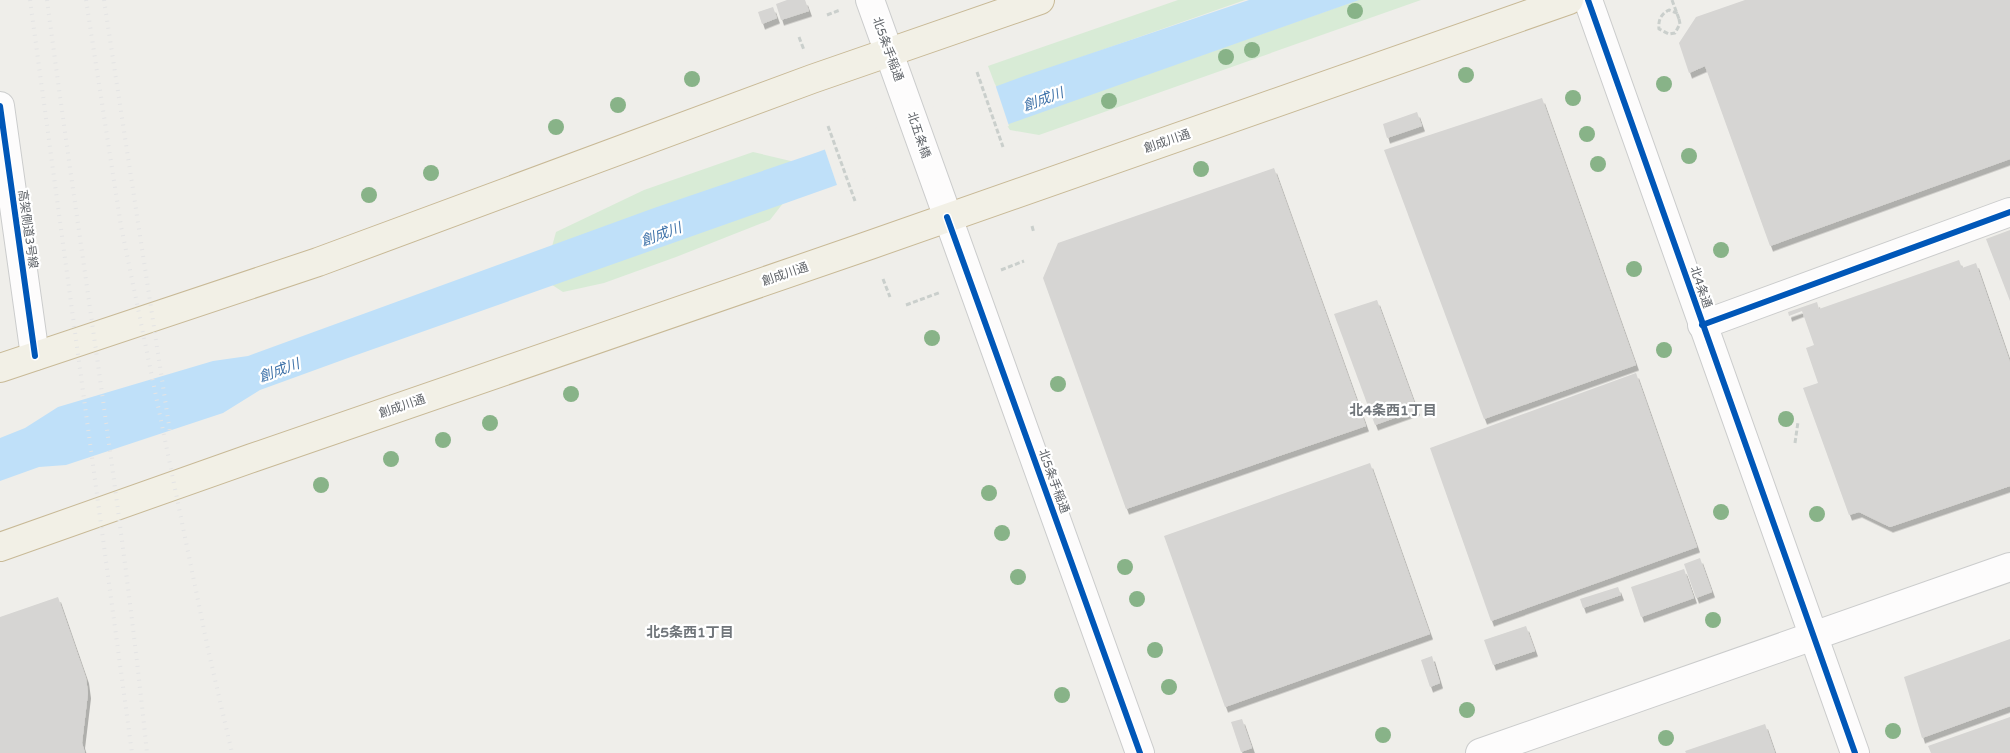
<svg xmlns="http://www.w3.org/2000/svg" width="2010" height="753" font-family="'Varela Round','Noto Sans JP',sans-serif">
<defs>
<filter id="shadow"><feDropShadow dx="3" dy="5.5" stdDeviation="0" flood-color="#0004"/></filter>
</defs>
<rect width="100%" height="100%" fill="#efeeea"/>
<g fill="#d8ebd6">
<polygon points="1178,0 1245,0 996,87 988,66"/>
<polygon points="1358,0 1421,0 1039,135 1010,130 1006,124"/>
<polygon points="753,152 812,166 770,220 676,257 604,283 563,292 543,279 556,232 644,190"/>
</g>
<polygon fill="#bfe0f9" points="1249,0 1359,0 348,358 260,390 223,413 66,465 39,467 0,481 0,438 25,428 58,407 213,361 248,356 654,208 818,152 1024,76"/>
<polygon fill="#efeeea" points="995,84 1009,126 838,188 824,147"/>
<g fill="#d6d5d3" filter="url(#shadow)">
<polygon points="787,0 805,0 809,11 781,20 776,4"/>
<polygon points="1745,0 2010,0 2010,159 1770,246 1705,66 1689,73 1679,43 1696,17"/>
<polygon points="773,7 777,18 762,24 758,12"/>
<polygon points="1542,98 1636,365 1484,419 1384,150"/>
<polygon points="1417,112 1422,126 1387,138 1383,124"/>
<polygon points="1274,168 1366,426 1126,509 1043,278 1058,243"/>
<polygon points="2010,230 2010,301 1986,239"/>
<polygon points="1959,260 1962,268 1976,263 2010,362 2010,486 1890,527 1859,512 1849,515 1803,388 1818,383 1806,348 1814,345 1802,311 1789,316 1788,312 1817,302 1819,309"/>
<polygon points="1377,300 1417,410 1375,425 1334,314"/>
<polygon points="1636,373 1697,547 1491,621 1430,448"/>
<polygon points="1370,463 1430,634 1225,707 1164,536"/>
<polygon points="1700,558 1712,592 1696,598 1684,564"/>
<polygon points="1684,569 1694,598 1641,617 1631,587"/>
<polygon points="1618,587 1621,595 1583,608 1580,599"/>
<polygon points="58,597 86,678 88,693 82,743 85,753 0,753 0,617"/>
<polygon points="1526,626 1535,651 1493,665 1484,640"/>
<polygon points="2010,639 2010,706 1922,738 1904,677"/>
<polygon points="1432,656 1440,683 1430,687 1421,660"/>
<polygon points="2010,717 2010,753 1931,753 1928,746"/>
<polygon points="1242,719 1252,748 1241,752 1231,722"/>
<polygon points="1765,724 1775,753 1686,753 1685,751"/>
</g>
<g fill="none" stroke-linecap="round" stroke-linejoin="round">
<g stroke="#cbcccc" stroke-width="30">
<g id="minor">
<polyline points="0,106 35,356"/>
<polyline points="1702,325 2010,212"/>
</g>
</g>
<g stroke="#cbcccc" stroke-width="30">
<g id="tertiary">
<polyline points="870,0 1140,753"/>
<polyline points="1588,0 1855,753"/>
<polyline points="1480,753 2010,567"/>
</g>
</g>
<g stroke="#c8b996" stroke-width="30">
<g id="trunk">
<polyline points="0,368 318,262 812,79 1040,0"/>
<polyline points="0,547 252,458 870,245 1569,0"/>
</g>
</g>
<g stroke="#cacfcc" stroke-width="3" stroke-dasharray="5 2.5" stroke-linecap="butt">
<polyline points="827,15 840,10"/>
<path d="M1679,19l1,5 -5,9 -6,1 -10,-5c-1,-9 2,-15 10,-19l10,4"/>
<polyline points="799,37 804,50"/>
<polyline points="977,72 1003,147"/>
<polyline points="828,126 855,201"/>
<polyline points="1032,226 1034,233"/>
<polyline points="1001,270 1024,261"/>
<polyline points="883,279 890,297"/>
<polyline points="906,305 941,292"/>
<polyline points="1795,443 1798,422"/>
</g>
<use href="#minor" stroke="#fdfcfc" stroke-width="28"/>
<use href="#tertiary" stroke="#fdfcfc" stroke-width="28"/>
<use href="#trunk" stroke="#f2f0e6" stroke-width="28"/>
<g stroke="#e4e4e4" stroke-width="4" stroke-dasharray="1 6" stroke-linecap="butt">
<polyline points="30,0 132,753"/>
<path d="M47,0c33,251 74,501 100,753"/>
<polyline points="86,0 121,226 208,649 232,753"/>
<polyline points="104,0 170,432"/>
</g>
<polyline stroke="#cacfcc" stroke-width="3" stroke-dasharray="5 2.5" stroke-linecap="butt" points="1672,0 1679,19"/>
<g stroke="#fff" stroke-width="9">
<g id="cycleway">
<polyline points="1588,0 1855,753"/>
<polyline points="0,106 35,356"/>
<polyline points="947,217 1140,753"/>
<polyline points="1702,325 2010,212"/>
</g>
</g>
<use href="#cycleway" stroke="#0057b8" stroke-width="6"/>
</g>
<g fill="#88b388">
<circle cx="1355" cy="11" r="8"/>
<circle cx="1252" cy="50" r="8"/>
<circle cx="1226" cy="57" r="8"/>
<circle cx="1466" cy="75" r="8"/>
<circle cx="692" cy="79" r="8"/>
<circle cx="1664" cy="84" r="8"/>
<circle cx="1573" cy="98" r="8"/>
<circle cx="1109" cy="101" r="8"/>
<circle cx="618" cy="105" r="8"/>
<circle cx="556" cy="127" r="8"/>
<circle cx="1587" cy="134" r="8"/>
<circle cx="1689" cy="156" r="8"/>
<circle cx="1598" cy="164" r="8"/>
<circle cx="1201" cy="169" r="8"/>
<circle cx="431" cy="173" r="8"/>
<circle cx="369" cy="195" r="8"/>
<circle cx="1721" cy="250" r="8"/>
<circle cx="1634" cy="269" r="8"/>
<circle cx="932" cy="338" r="8"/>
<circle cx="1664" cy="350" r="8"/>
<circle cx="1058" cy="384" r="8"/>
<circle cx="571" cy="394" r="8"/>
<circle cx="1786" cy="419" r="8"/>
<circle cx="490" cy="423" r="8"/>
<circle cx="443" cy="440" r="8"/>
<circle cx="391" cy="459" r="8"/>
<circle cx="321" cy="485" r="8"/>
<circle cx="989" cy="493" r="8"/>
<circle cx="1721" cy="512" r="8"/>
<circle cx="1817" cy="514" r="8"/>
<circle cx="1002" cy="533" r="8"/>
<circle cx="1125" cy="567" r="8"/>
<circle cx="1018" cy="577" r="8"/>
<circle cx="1137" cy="599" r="8"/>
<circle cx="1713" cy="620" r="8"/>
<circle cx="1155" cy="650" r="8"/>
<circle cx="1169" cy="687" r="8"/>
<circle cx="1062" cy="695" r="8"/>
<circle cx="1467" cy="710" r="8"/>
<circle cx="1893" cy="731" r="8"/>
<circle cx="1383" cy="735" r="8"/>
<circle cx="1666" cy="738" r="8"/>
</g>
<g text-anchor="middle" stroke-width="4.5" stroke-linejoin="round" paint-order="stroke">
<g font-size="12" fill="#5f6368" stroke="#fff">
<text transform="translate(888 49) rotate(70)" y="4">北5条手稲通</text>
<text transform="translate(919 135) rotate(71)" y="4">北五条橋</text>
<text transform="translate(1167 141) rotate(-19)" y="4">創成川通</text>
<text transform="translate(28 229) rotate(82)" y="4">高架側道3号線</text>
<text transform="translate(785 274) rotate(-19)" y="4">創成川通</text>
<text transform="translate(1701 287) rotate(71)" y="4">北4条通</text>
<text transform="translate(402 406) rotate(-19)" y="4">創成川通</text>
<text transform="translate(1054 481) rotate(70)" y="4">北5条手稲通</text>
</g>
<g font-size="14" font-style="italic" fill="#4174aa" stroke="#fff">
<text transform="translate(1043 99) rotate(-20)" y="5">創成川</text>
<text transform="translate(661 234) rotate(-20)" y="5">創成川</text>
<text transform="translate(279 370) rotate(-20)" y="5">創成川</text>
</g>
<g font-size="14" font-weight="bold" fill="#70757a" stroke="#fff">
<text x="1393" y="415">北4条西1丁目</text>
<text x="690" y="637">北5条西1丁目</text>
</g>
</g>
</svg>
